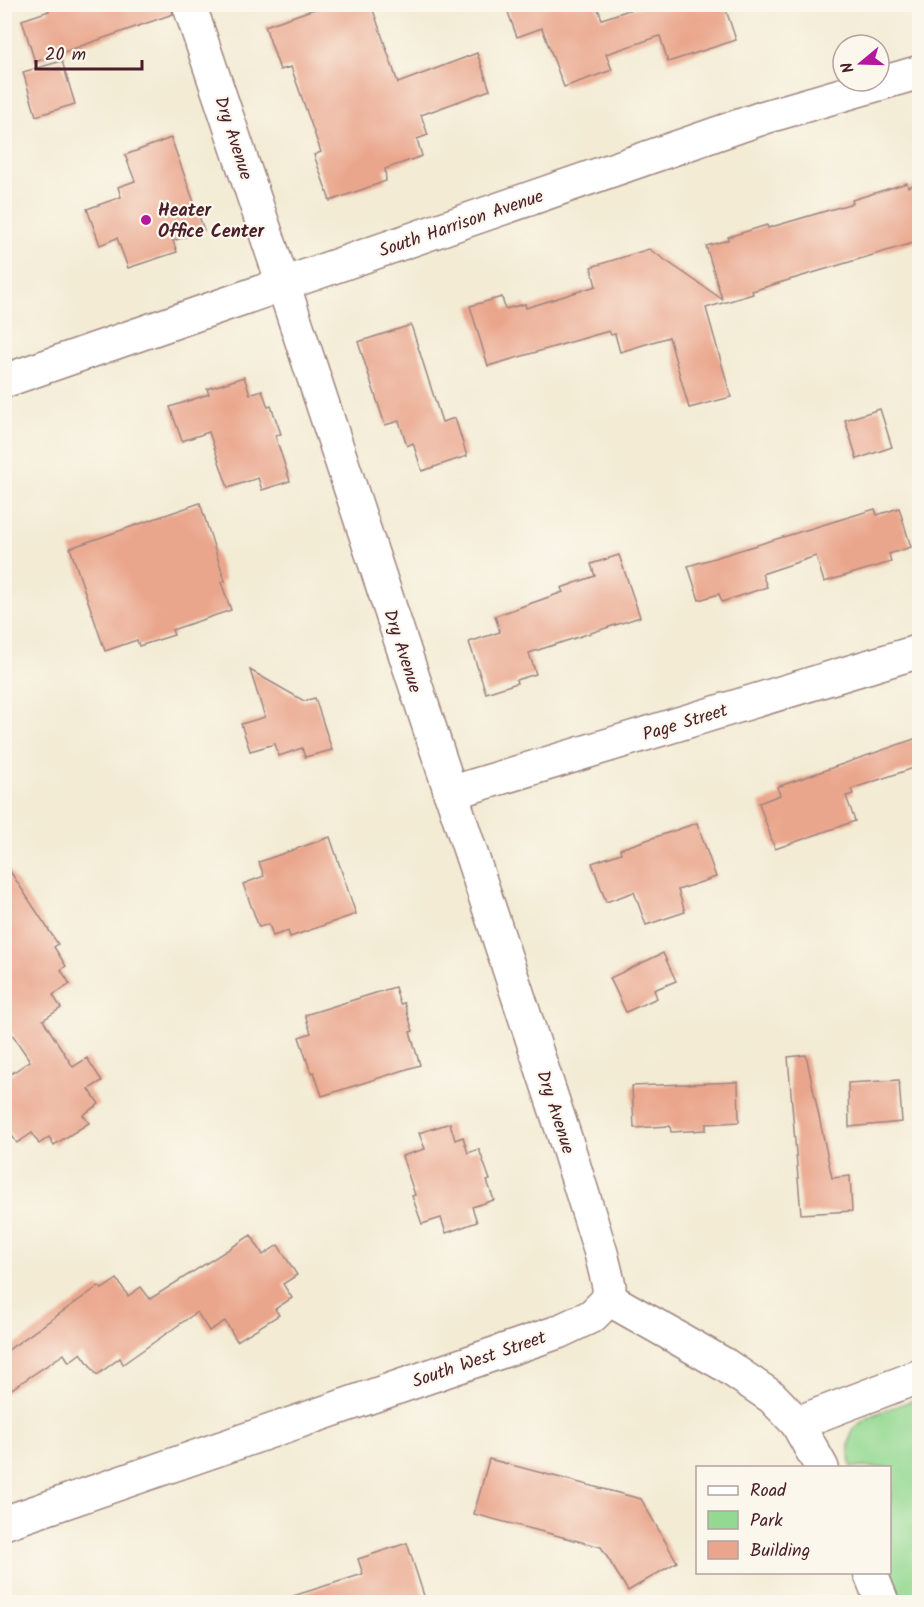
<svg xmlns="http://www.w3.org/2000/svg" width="924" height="1607" font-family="Kalam,sans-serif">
<rect width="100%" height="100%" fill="#fbf7ec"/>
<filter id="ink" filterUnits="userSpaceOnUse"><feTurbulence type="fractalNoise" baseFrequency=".0167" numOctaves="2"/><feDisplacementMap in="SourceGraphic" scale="12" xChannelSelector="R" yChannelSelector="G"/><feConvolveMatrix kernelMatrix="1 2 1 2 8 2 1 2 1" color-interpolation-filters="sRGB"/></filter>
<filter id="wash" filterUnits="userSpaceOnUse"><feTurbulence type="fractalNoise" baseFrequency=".008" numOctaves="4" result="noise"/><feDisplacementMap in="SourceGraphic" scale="24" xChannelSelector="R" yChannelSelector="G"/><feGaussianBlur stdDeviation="1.35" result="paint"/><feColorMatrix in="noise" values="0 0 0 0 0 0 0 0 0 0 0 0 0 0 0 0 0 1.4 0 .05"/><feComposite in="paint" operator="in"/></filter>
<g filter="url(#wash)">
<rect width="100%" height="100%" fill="#f3ebd4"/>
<path fill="#94d992" stroke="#6f7c5e" stroke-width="1.5" d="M919,1398v204h-16l-13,-34v-100l-39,-1c-3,-12 -4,-32 6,-41 13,-13 45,-21 62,-28z"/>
<g id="blocks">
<g fill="#eaa68c">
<polygon points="47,4 171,4 173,14 35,62 22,20 49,11"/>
<polygon points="329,4 371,4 398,83 477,53 490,90 421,115 428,135 417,139 422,156 385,169 386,181 330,201 314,155 321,152 291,67 280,70 265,26"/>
<polygon points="505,4 596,4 602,19 647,4 724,4 736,40 668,62 660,36 606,54 612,70 564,87 542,28 517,37"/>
<polygon points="62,61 75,104 36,116 23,72"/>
<polygon points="171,138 204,230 173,241 177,252 128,268 117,238 100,245 87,209 121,197 118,187 135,181 125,155"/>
<polygon points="907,183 908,187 920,183 920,241 752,291 753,294 706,308 731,397 689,408 669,337 620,352 615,334 611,335 609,331 488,366 470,306 502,297 505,309 525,304 526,308 596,286 591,267 649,249 722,299 706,246 728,240 728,237 767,225 768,228 853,203 852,200"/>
<polygon points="411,325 442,422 455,418 467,456 422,471 413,443 407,446 399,421 385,425 358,342"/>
<polygon points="244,377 250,394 262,390 268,407 271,406 281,434 275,435 290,481 262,490 258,478 228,488 209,432 182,441 170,407 209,394 207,389"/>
<polygon points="880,409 892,447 857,459 845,420"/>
<polygon points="200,503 225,581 221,582 231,610 172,630 174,635 139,646 137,640 105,651 70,548"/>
<polygon points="899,508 911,547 889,554 891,562 824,582 816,556 762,574 767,587 722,602 719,594 699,600 688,566 875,509 877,515"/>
<polygon points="619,555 640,617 529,653 536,674 516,680 517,683 486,693 469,642 500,632 495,616 563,592 561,588 595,576 591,564"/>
<polygon points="250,670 304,701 315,698 332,750 305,757 302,748 279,756 275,744 250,751 241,724 265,717"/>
<polygon points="920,737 920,766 851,789 853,794 846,796 855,821 775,849 759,803 780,795 777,787"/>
<polygon points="697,823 716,877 678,890 685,912 646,925 634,892 606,902 592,863 621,853 620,849"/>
<polygon points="330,837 356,914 290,937 288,931 273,936 269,924 259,927 243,884 264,876 259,862"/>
<polygon points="4,862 58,944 54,947 66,966 61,970 70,984 53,995 61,1008 43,1020 73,1067 87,1058 102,1081 89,1089 99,1104 83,1115 89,1123 54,1145 49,1137 39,1144 32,1133 17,1143 4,1124 5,1078 30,1061 4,1022"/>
<polygon points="663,953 676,981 654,990 657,998 626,1012 610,978"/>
<polygon points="395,987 400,1004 404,1003 413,1031 410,1032 420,1065 322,1096 314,1072 311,1073 299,1037 311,1033 305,1015"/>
<polygon points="806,1055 832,1178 850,1176 852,1211 801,1214 788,1057"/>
<polygon points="899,1080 902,1122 849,1127 848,1083"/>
<polygon points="738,1082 739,1122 706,1124 706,1130 671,1132 670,1126 634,1128 632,1086"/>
<polygon points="450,1123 455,1140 463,1137 468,1153 479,1149 490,1180 487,1181 494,1200 472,1207 477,1222 446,1233 441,1218 422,1224 412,1196 415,1195 402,1156 425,1149 419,1133"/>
<polygon points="251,1235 263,1255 278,1245 297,1275 283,1284 292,1298 275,1309 279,1315 237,1341 225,1321 209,1331 197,1312 123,1364 120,1358 97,1375 81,1353 69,1362 64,1354 4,1394 4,1353 99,1286 102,1289 117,1279 128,1296 141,1287 150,1299"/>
<polygon points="489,1459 641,1499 677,1562 628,1591 601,1547 474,1514"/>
<polygon points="407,1543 426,1602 294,1602 293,1596 363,1574 358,1559"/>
</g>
</g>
</g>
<g filter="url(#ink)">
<use href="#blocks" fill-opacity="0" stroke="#9e8580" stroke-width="1.5"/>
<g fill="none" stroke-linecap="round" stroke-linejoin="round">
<g stroke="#9e8580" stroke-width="36">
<g id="street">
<polyline points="283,284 567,1144 601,1253 609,1286 609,1299"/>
<polyline points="450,793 920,651"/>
<polyline points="609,1299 725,1365 772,1397 797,1423 822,1468"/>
<polyline points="797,1423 920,1376"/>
<polyline points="4,1523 558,1332 592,1316 609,1299"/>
<polyline points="870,1572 882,1602"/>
</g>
</g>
<g stroke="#9e8580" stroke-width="36">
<g id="secondary">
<polyline points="189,4 283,284"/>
<polyline points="4,381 765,117 920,72"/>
</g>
</g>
<use href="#street" stroke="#fff" stroke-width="33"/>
<use href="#secondary" stroke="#fff" stroke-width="33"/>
</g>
</g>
<circle fill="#b5179e" stroke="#fbf7ec" stroke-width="2" cx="146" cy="220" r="6"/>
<g text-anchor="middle" stroke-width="4.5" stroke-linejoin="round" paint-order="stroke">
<g font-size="18" fill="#4a1f2b" stroke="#fbf7ec">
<text transform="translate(234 138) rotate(72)" y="6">Dry Avenue</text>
<text transform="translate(461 223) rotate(-19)" y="6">South Harrison Avenue</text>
<text transform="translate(403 651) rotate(72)" y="6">Dry Avenue</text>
<text transform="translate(685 722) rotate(-17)" y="6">Page Street</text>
<text transform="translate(556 1112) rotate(72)" y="6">Dry Avenue</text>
<text transform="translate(479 1359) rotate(-19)" y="6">South West Street</text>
</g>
<g font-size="18" font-weight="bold" fill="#4a1f2b" stroke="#fbf7ec" text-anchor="start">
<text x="158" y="216">Heater<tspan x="158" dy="21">Office Center</tspan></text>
</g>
</g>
<rect width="924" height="1607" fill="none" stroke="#fbf7ec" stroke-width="24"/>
<rect x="696" y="1466" width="195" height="108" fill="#fbf7ec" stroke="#b4a19f" stroke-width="1.5"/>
<rect x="708" y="1486" width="30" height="9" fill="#ffffff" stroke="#b4a19f" stroke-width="1.5"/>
<text x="750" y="1496" font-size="18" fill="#4a1f2b">Road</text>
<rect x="708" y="1511" width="30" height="18" fill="#94d992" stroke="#b4a19f" stroke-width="1.5"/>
<text x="750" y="1526" font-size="18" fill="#4a1f2b">Park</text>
<rect x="708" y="1541" width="30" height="18" fill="#eaa68c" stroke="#b4a19f" stroke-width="1.5"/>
<text x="750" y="1556" font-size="18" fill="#4a1f2b">Building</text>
<g transform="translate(861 63) rotate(251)"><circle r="28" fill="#fbf7ec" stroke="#b4a19f" stroke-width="1.5"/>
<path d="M0-4.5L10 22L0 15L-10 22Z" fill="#b5179e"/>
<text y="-9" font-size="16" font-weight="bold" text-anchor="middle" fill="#4a1f2b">N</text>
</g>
<path d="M36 60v9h106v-9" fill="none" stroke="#4a1f2b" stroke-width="3"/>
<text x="45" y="60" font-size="18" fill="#4a1f2b" stroke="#fbf7ec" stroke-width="4.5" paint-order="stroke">20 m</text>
</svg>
